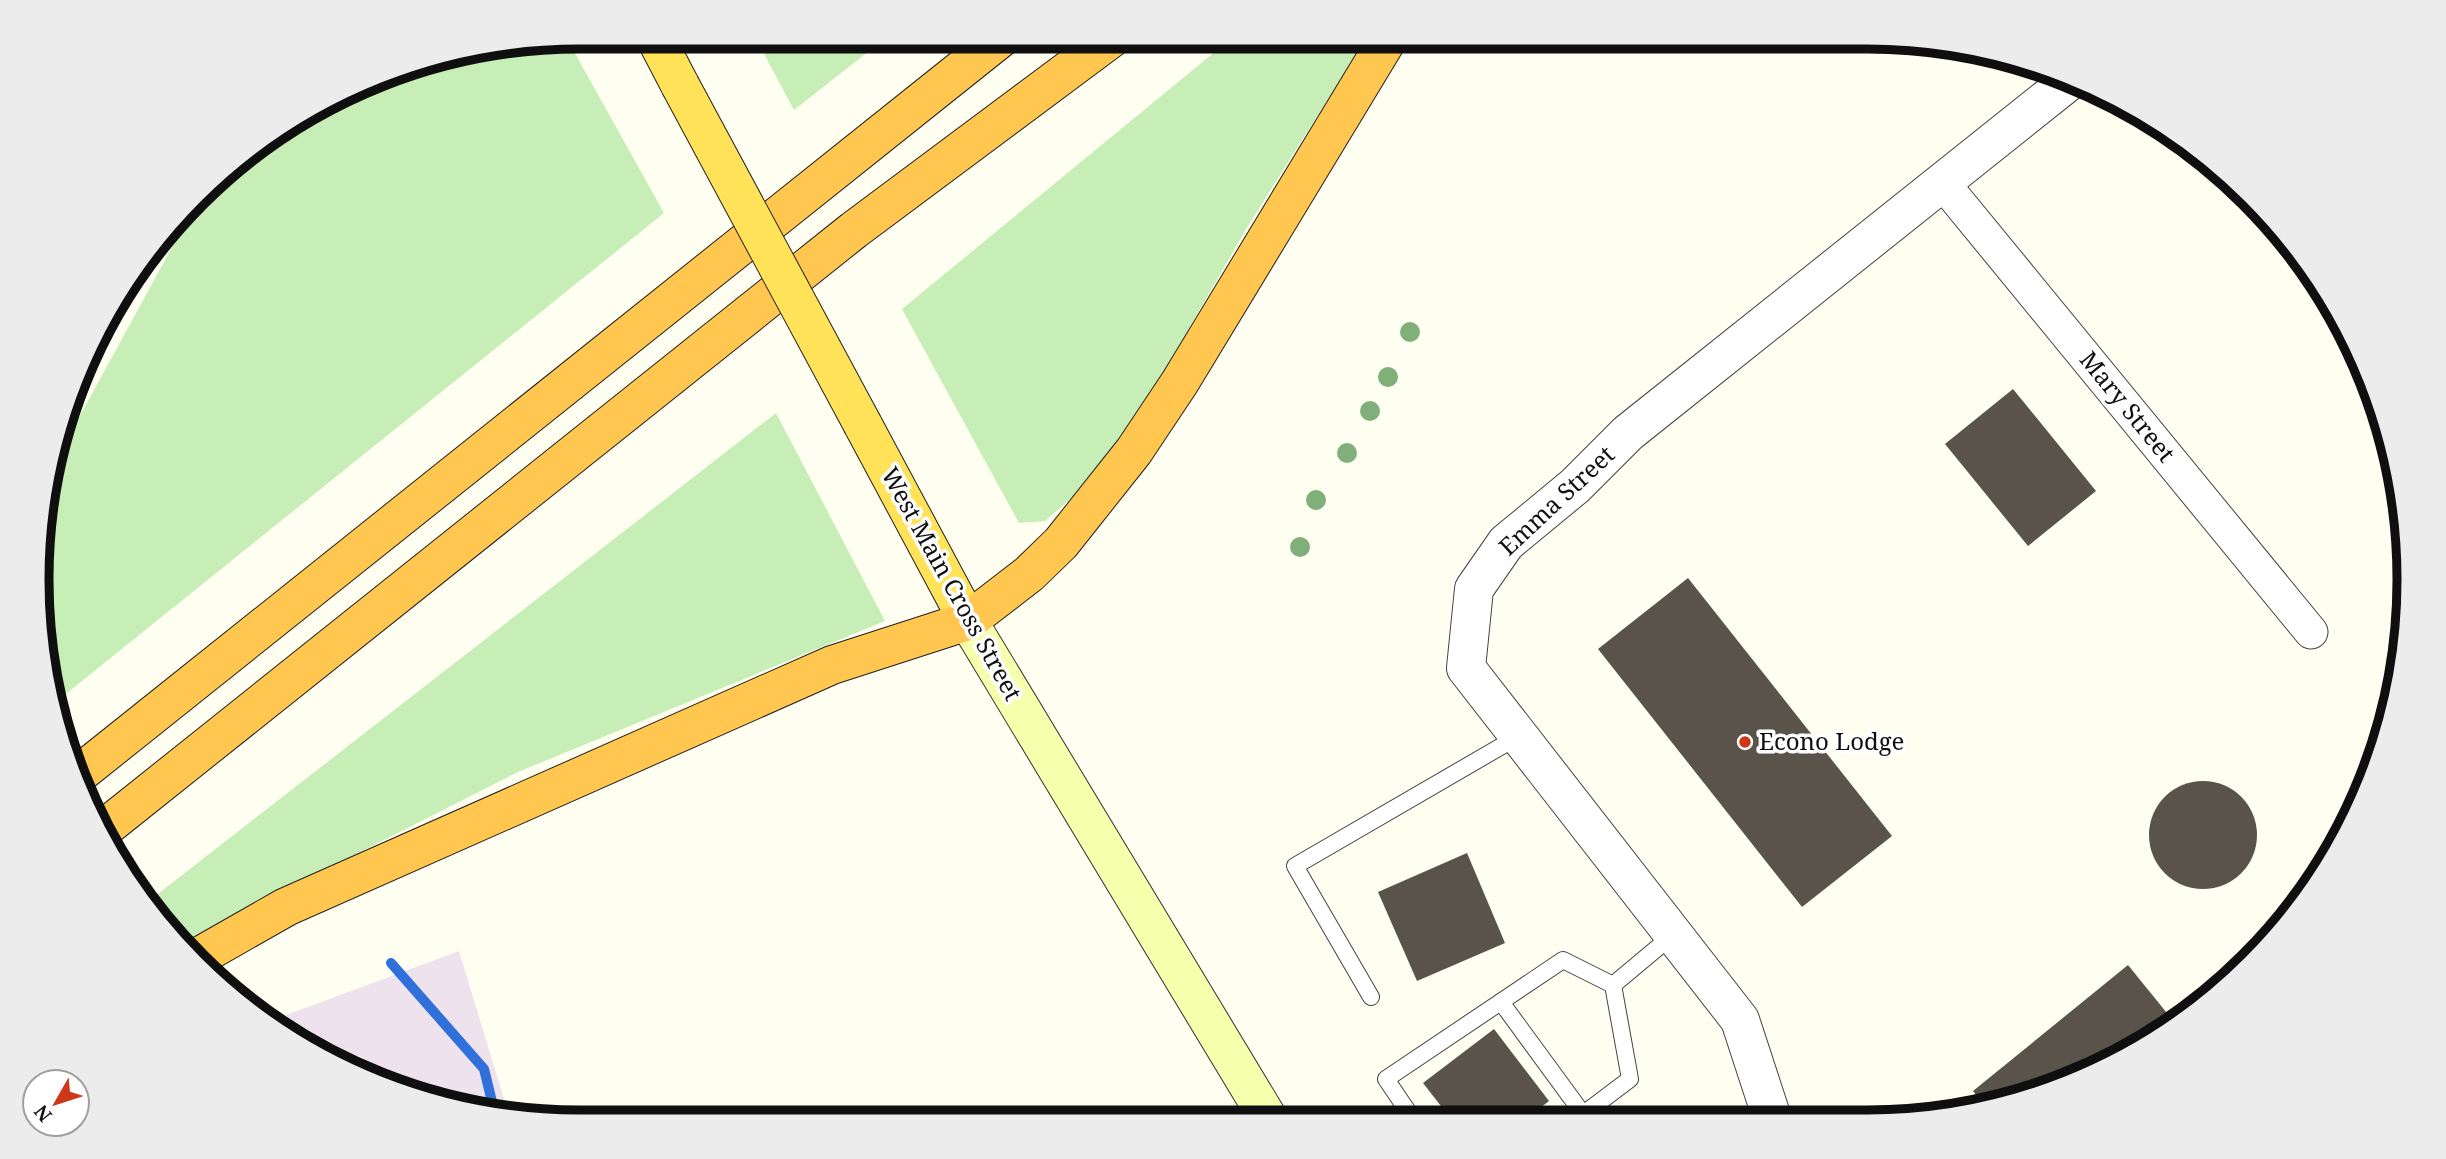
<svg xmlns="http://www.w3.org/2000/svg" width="2446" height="1159" font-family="'Noto Serif',serif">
<rect width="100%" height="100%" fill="#fffff1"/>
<polygon fill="#eee3ed" points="459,951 509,1115 473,1112 371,1081 278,1031 267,1022"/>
<g fill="#c6eeb6">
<polygon points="755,37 887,37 794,110"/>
<polygon points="1233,37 1367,37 1248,226 1141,411 1078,492 1045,521 1019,523 902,309"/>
<polygon points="567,39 664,213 57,701 41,650 47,476 194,207 249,149 405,66"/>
<polygon points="776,413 885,621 518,772 240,913 184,946 150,900"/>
</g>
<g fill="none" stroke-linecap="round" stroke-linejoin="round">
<polyline stroke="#2f70db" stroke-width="10" points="391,963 484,1069 495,1114"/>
</g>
<g fill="#59534a">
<polygon points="2319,281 2343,326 2309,290"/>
<polygon points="2013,389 2096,491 2028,546 1945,444"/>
<polygon points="1688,578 1892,836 1802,907 1598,649"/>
<circle cx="2203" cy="835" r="54"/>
<polygon points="1467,853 1505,943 1417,981 1378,892"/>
<polygon points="2128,965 2175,1023 2075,1081 1984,1105 1973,1091"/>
<polygon points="1494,1029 1549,1101 1526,1119 1451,1119 1423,1083"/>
</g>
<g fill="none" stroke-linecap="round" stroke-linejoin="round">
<g stroke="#424242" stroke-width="18">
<g id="service">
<polyline points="1613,985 1674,934"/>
<polyline points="1371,997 1295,866 1519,736"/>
<polyline points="1501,1002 1583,1114"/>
<polyline points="1413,1119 1386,1079 1563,960 1613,985"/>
<polyline points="1577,1119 1630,1079 1613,985"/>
</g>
</g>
<g stroke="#424242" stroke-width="35">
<polyline id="minor" points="1942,182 2311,632"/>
</g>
<g stroke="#424242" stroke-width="40">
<polyline id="tertiary" points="1772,1118 1740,1020 1466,668 1474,589 1506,543 1575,486 1628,433 2073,78"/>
</g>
<g stroke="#313131" stroke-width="40">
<polyline id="secondary" points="968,621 1269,1120"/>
</g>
<g stroke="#202020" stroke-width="40">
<g id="trunk">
<polyline points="655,37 680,85"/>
<polyline points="863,425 968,621"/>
</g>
</g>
<g stroke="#202020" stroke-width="40">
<g id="motorway">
<polyline points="79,774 1002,37"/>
<polyline points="101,831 854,230 1113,37"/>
<polyline points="193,960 286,907 832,665 968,621 1029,574 1061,543 1134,451 1180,382 1389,37"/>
</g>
</g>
<use href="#service" stroke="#fff" stroke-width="16"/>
<use href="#minor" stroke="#fff" stroke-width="33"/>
<use href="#tertiary" stroke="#fff" stroke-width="38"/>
<use href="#secondary" stroke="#f6ffac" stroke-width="38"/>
<use href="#trunk" stroke="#ffe258" stroke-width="38"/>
<use href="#motorway" stroke="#ffc74f" stroke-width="38"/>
<g stroke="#202020" stroke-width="40" stroke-linecap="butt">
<polyline id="trunk-bridge" points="680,85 863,425"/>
</g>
<use href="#trunk-bridge" stroke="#ffe258" stroke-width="38"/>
</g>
<g fill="#80af7a">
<circle cx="1410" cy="332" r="10"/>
<circle cx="1388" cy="377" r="10"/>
<circle cx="1370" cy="411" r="10"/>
<circle cx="1347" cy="453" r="10"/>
<circle cx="1316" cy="500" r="10"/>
<circle cx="1300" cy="547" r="10"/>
</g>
<circle fill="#ce3818" stroke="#fff" stroke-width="2.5" cx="1745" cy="742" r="7"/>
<g text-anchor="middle" stroke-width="7" stroke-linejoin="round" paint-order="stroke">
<g font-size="24" fill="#0f0f0f" stroke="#fff">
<text transform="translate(2127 407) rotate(51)" y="8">Mary Street</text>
<text transform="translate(1557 501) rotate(-43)" y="8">Emma Street</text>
<text transform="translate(951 584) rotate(61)" y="8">West Main Cross Street</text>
</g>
<g font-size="24" fill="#0f0f0f" stroke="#fff" text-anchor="start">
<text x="1759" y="750">Econo Lodge</text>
</g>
</g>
<path d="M0 0H2446V1159H0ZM579 49H1867A530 530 0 0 1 2397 579V580A530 530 0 0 1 1867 1110H579A530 530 0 0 1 49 580V579A530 530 0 0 1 579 49Z" fill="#ececec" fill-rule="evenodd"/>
<path fill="none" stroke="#0f0f0f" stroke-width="9" d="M579 49H1867A530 530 0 0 1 2397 579V580A530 530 0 0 1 1867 1110H579A530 530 0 0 1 49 580V579A530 530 0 0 1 579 49Z"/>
<g transform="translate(56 1103) rotate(231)"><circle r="33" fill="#ffffff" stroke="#9f9f9f" stroke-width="2"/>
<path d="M0-5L12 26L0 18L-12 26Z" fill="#ce3818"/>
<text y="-10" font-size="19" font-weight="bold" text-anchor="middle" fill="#0f0f0f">N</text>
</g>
</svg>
